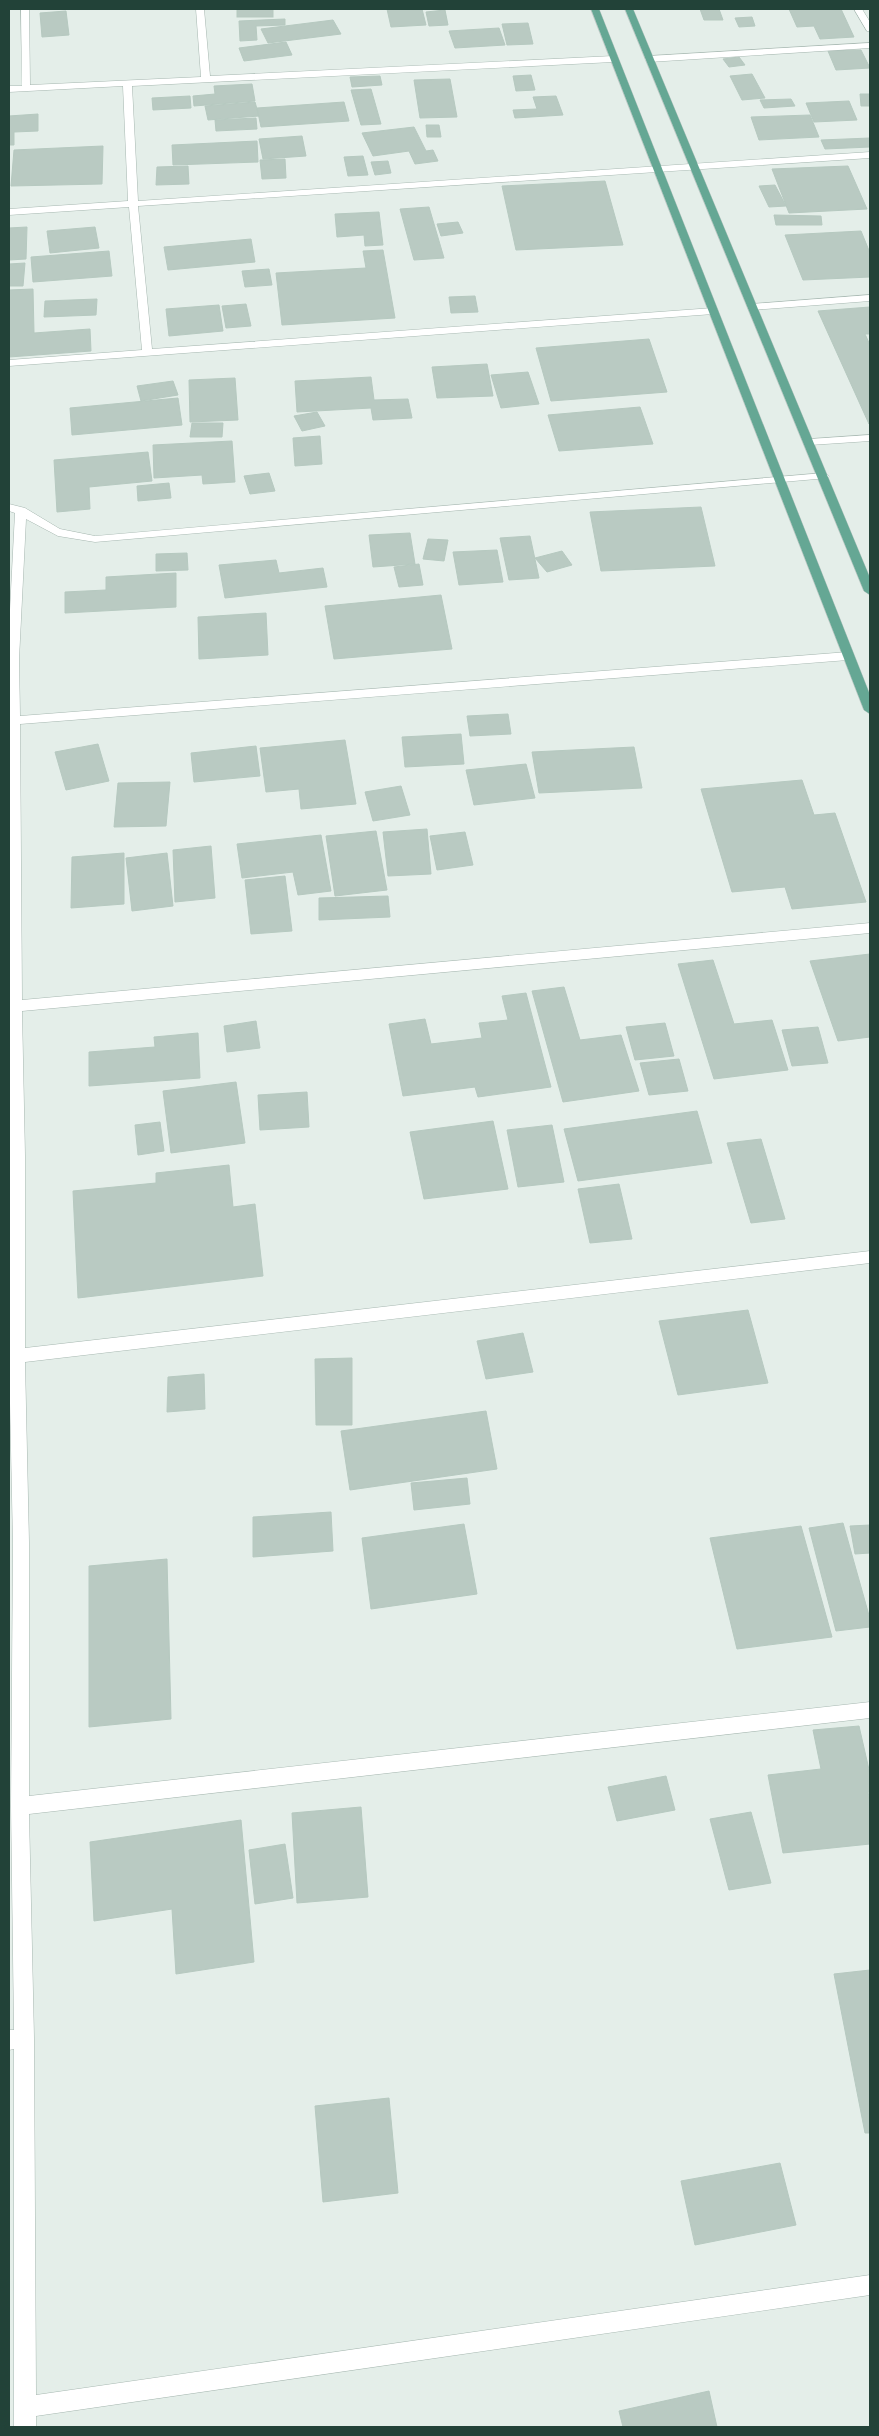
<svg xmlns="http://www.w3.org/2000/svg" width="879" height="2436" font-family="'DM Sans',sans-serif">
<rect width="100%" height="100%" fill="#e4eee9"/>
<g fill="#b9cac2" stroke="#b6c9c0">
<rect x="237" y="9" width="36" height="8"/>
<polygon points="387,9 422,9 426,25 391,27"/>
<polygon points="700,9 719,9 723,20 704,20"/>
<polygon points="789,9 841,9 854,37 820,39 814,26 797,27"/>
<polygon points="445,10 448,25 429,26 426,12"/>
<polygon points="66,11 69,35 42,37 40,13"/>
<polygon points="752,17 755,26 739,27 735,18"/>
<polygon points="285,19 285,25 256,26 257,40 240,41 239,21"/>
<polygon points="333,20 341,34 268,43 261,29"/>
<polygon points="528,23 533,44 507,45 502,24"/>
<polygon points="499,28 505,45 455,48 449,31"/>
<polygon points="286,42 292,55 244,61 239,48"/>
<polygon points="861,50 870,68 836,70 828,51"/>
<polygon points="739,57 745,65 729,67 723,59"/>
<polygon points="752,74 765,98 742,100 730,76"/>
<polygon points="531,75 535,90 516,91 513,76"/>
<polygon points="380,76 382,85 352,87 350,77"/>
<polygon points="450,79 457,117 420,118 414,80"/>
<polygon points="252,84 255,101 194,106 193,96 215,94 214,86"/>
<polygon points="371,89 381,124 361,125 351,90"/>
<polygon points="860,94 870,94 870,106 861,106"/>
<polygon points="190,96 191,108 153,110 152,98"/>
<polygon points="556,96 563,115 515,118 513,110 537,109 533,97"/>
<polygon points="791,99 795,106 764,108 760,100"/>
<polygon points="849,101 857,120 814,122 806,103"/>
<polygon points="255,102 259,116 208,120 205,106"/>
<polygon points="344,102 349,121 261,127 257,108"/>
<polygon points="38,114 38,131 14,132 14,145 9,145 9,116"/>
<polygon points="810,115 819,137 759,140 751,117"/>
<polygon points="256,118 257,129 216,131 215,120"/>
<polygon points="426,125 439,125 441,137 427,137"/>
<polygon points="414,127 426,151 433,150 438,161 415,164 409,151 373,156 362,133"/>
<polygon points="302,136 306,156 263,159 259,139"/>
<polygon points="870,138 870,147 825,149 821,140"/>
<polygon points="257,141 258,162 173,165 172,145"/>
<polygon points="103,146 102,184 11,186 14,150"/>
<polygon points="363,156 368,175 348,176 344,157"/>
<polygon points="285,159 286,178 262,179 260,160"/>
<polygon points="388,161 391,173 375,175 371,162"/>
<polygon points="188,166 189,184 156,185 157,167"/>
<polygon points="848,166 867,209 789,213 772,169"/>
<polygon points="605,181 623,245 516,250 502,186"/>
<polygon points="775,185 786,206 769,207 759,186"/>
<polygon points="429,207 444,258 414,260 400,209"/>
<polygon points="379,212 383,245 365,246 364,235 337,237 335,214"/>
<polygon points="774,215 821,216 822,225 776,225"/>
<polygon points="458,222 463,233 441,236 437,224"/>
<polygon points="27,227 26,259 9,260 9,228"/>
<polygon points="95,227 99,248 50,253 47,231"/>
<polygon points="861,231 870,253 870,277 803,280 785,235"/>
<polygon points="251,239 255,262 168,270 164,247"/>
<polygon points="383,250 395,318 282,325 276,273 366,268 363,251"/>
<polygon points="109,251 112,276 33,282 31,257"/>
<polygon points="25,263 23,286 9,286 9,264"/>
<polygon points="269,269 272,285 245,287 242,271"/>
<polygon points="33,289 34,333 90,329 91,351 9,357 9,290"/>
<polygon points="475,296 478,312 451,313 449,297"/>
<polygon points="97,299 96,315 44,317 45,301"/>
<polygon points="246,304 251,326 226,328 222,306"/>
<polygon points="219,305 223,331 169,336 166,309"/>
<polygon points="870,307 870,334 865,334 870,345 869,424 818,311"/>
<polygon points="649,339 667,392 551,401 536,348"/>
<polygon points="487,364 493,396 437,398 432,367"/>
<polygon points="528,372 539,404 501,408 491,375"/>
<polygon points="371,377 374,400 408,399 412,418 373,420 371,408 297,412 295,381"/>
<polygon points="235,378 238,420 190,422 189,380"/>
<polygon points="173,381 178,395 141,401 137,386"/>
<polygon points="178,398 182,425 72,435 70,408"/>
<polygon points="640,407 653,444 559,451 548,415"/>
<polygon points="317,412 325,426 302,431 294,416"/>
<polygon points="192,423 223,423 222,437 190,437"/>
<polygon points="320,436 322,464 295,466 293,438"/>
<polygon points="232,441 235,482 203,484 202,475 154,478 153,445"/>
<polygon points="148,452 152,481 89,487 90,509 57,512 54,460"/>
<polygon points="269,473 275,491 250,494 244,476"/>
<polygon points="169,483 171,498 138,501 137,486"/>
<polygon points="701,507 715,566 601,571 590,512"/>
<polygon points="410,533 415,564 373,567 369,535"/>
<polygon points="530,536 539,578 509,580 500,538"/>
<polygon points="428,539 448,540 444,561 423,559"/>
<polygon points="497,550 503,582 459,585 453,552"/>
<polygon points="562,551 572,565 547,572 535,558"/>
<polygon points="187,553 188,570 156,571 156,554"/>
<polygon points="276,560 279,573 323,568 327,587 225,598 219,565"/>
<polygon points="419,564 423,585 399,587 394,567"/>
<polygon points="176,573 176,607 65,613 65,592 106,590 106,577"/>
<polygon points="441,595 452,649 334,659 325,606"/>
<polygon points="266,613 268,655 199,659 198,617"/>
<polygon points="508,714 511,734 470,736 467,716"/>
<polygon points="461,734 464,764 405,767 402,737"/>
<polygon points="345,740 356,804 301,809 299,789 266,792 260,748"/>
<polygon points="98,744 109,781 66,790 55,752"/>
<polygon points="256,746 260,776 194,782 191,753"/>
<polygon points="634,747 642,788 539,793 532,752"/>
<polygon points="526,764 535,798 474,805 466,770"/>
<polygon points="802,780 814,815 835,813 866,902 792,909 785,887 732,892 701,789"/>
<polygon points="170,782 166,826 114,827 118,783"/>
<polygon points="401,786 410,815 373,821 365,792"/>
<polygon points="427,829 431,874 388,876 383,832"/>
<polygon points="376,831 387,890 335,896 326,836"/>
<polygon points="465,832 473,865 437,870 430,836"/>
<polygon points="321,835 331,891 298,895 293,872 242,878 237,844"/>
<polygon points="211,846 215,898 175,902 173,850"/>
<polygon points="124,853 124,904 71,908 72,857"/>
<polygon points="167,853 173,906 132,911 126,858"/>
<polygon points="285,876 292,931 251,934 245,880"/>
<polygon points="388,896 390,917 319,920 319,898"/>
<polygon points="870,954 870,1037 838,1041 810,961"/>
<polygon points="713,960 734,1024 772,1020 788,1070 714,1079 678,964"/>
<polygon points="564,987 580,1040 621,1035 639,1091 563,1102 532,991"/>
<polygon points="526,993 551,1087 478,1097 475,1087 403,1096 389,1024 425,1019 431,1044 482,1038 479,1023 508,1020 502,996"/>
<polygon points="256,1021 260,1048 227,1052 224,1026"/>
<polygon points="665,1023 674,1056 635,1060 626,1027"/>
<polygon points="818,1027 828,1063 792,1066 782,1030"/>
<polygon points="198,1033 200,1078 89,1086 89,1052 155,1047 154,1037"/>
<polygon points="679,1059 688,1091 649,1095 640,1063"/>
<polygon points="236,1082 245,1143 171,1153 163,1091"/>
<polygon points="307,1092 309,1127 260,1130 258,1095"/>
<polygon points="697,1111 712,1163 578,1181 564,1129"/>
<polygon points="493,1121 508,1189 424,1199 410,1132"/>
<polygon points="160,1122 164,1151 138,1155 135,1125"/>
<polygon points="552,1125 564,1182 518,1187 507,1130"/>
<polygon points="761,1139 785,1219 751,1223 727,1143"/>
<polygon points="229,1165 233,1207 255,1204 263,1276 78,1298 73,1191 156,1183 156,1173"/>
<polygon points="619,1184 632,1239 590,1243 578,1189"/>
<polygon points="748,1310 768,1383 678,1395 659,1321"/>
<polygon points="523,1333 533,1372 486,1379 477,1341"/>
<polygon points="352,1358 352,1425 316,1425 315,1359"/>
<polygon points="204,1374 205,1409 167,1412 168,1377"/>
<polygon points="486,1411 497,1469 350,1490 341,1431"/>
<polygon points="467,1478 470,1504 414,1510 411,1483"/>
<polygon points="331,1512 333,1551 253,1557 253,1517"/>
<polygon points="843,1523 870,1619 870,1627 836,1631 809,1528"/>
<polygon points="464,1524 477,1594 371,1609 362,1538"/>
<polygon points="870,1525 870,1553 855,1554 850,1526"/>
<polygon points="801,1526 832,1637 737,1649 710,1538"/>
<polygon points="167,1559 171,1719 89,1727 89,1566"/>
<polygon points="859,1726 870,1774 870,1792 868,1792 870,1802 870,1844 783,1853 768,1775 821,1769 813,1730"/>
<polygon points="666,1776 675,1810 617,1821 608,1787"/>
<polygon points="361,1807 368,1897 297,1903 292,1813"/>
<polygon points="751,1812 771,1883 729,1890 710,1819"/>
<polygon points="241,1820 254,1962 176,1974 172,1909 94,1921 90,1842"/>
<polygon points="285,1844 293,1898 255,1904 249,1850"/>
<polygon points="870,1970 870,2133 865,2133 834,1974"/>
<polygon points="389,2098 398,2193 323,2202 315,2106"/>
<polygon points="780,2163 796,2225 695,2245 681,2181"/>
<polygon points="709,2391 717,2427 623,2427 619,2411"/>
</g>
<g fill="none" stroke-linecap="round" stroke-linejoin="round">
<g stroke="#a6b7b0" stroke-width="1">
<g id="minor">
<polygon points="21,9 29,9 30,85 201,77 196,9 204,9 210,76 613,56 617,59 613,62 132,86 138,201 870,152 870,158 138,206 152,349 713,308 718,311 713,314 9,366 9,360 142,350 129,207 9,215 9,209 128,201 123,86 9,92 9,86 22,86"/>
<polygon points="854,9 862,9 870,22 870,31 867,31"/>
<polygon points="870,43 870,48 649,62 645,59 649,56"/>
<polygon points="870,295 870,301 752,310 747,307 752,304"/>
<polygon points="870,435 870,441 810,445 805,442 810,439"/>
<polygon points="824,473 829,476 828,478 95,542 58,536 26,519 19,659 20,716 848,652 854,656 848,660 20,724 22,1000 870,923 870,933 22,1011 25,1156 25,1348 870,1251 870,1263 25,1362 29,1543 29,1796 870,1702 870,1718 29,1814 34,2038 36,2395 870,2275 870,2295 36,2416 36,2427 14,2427 14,2049 9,2050 9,2030 14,2030 11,1806 13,1543 9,1356 9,629 15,513 9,511 9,504 25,508 60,529 95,536"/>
</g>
</g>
<g stroke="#c1cac7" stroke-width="1">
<g id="major">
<polygon points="591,9 599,9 870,695 870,714 864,710"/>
<polygon points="625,9 633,9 870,578 870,595 864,591"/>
</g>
</g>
<use href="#minor" fill="#fff" fill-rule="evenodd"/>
<use href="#major" fill="#65a794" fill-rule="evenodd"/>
</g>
<rect width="879" height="2436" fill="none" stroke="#224238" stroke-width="20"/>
</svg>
